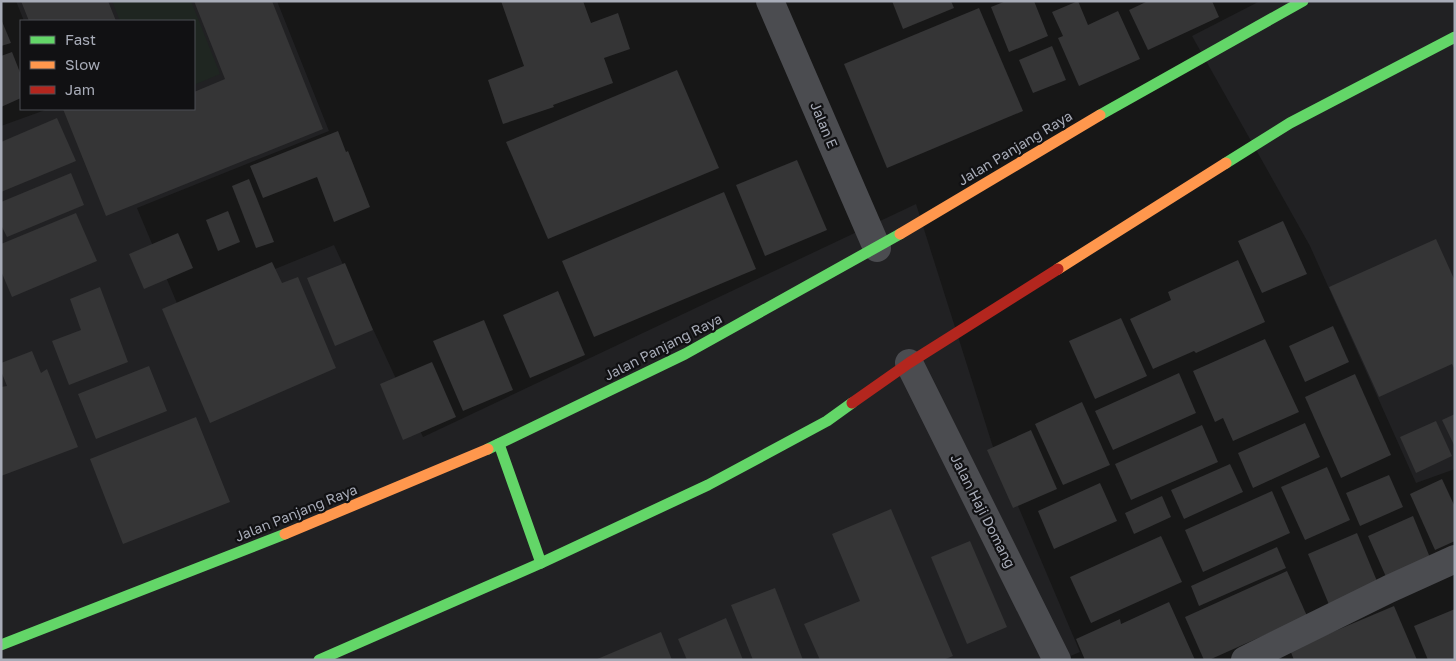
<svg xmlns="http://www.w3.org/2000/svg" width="1456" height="661" font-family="'Golos Text',sans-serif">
<rect width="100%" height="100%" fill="#171717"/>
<g fill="#212123">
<polygon points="16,1 277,1 329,131 137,208 179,308 334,245 423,437 916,204 993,447 1080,652 1061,660 1,660 1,126 48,109 194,109 194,21 24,21"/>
<polygon points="1260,1 1455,1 1455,469 1416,483 1310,246 1192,36"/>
</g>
<polygon fill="#1f2621" points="112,1 191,1 220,74 194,85 194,21 120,21"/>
<g fill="#353536">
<polygon points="21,1 108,1 116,21 29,21"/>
<polygon points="194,1 272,1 323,129 106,216 63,109 194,109 194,92 225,79"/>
<polygon points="501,1 583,1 591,23 618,13 630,49 604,58 613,83 553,105 554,107 503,124 488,80 524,66"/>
<polygon points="892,1 951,1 954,8 903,29"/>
<polygon points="1006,1 1034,1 1048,36 1009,52 991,7"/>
<polygon points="1078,1 1088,25 1118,11 1140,59 1079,86 1058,38 1063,36 1052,12"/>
<polygon points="1148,1 1212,1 1219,17 1148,50 1129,10"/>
<polygon points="979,8 1023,111 887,168 844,64"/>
<polygon points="1,19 11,43 1,46"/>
<polygon points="1052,46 1066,80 1033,93 1019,60"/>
<polygon points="12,52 21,75 21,98 1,107 1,56"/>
<polygon points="677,70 719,168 548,239 506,142"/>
<polygon points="57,118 76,161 1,192 1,142"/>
<polygon points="338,131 346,152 348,151 370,207 334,222 317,177 263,198 250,166"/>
<polygon points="797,160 827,230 765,256 736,185"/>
<polygon points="71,173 84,205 7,237 1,225 1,202"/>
<polygon points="249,179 274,242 256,248 232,186"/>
<polygon points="724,192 756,269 594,337 562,261"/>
<polygon points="228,211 240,242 218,251 206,220"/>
<polygon points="76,213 97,261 12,297 1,271 1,244"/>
<polygon points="1283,221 1307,274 1262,293 1238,241"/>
<polygon points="178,233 193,268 144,289 129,254"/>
<polygon points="1436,239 1455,281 1455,370 1452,364 1379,397 1329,287"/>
<polygon points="1238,260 1265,322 1196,353 1194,351 1153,369 1130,319 1171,300 1168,292"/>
<polygon points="272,262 282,283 298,277 336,368 210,423 162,309"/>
<polygon points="345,263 373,330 335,346 307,278"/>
<polygon points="100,287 128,362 69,385 52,341 81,330 70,299"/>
<polygon points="558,291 585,355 530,378 503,315"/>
<polygon points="1121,318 1147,376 1095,399 1069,341"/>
<polygon points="484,320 513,390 463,411 433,341"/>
<polygon points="1333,326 1349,362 1305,382 1289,346"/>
<polygon points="1265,339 1299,412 1233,441 1223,418 1215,422 1193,371"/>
<polygon points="32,351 41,373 47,369 78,447 1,476 1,387 7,386 1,371 1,363"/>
<polygon points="432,362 456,417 403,440 380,384"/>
<polygon points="149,366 167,411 96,439 78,394"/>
<polygon points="1179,373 1196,413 1113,450 1095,411"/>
<polygon points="1355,374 1391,455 1341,478 1305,397"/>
<polygon points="1082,402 1110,465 1063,485 1035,424"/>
<polygon points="1455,414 1455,447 1442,420"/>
<polygon points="196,417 230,502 123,544 90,459"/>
<polygon points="1436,421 1452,456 1416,473 1400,437"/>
<polygon points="1305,423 1320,457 1253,488 1238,453"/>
<polygon points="1202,425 1218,462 1131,500 1115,464"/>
<polygon points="1031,430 1057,489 1013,508 987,450"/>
<polygon points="1230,464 1243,492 1184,519 1171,490"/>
<polygon points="1327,467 1350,520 1305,540 1281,487"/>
<polygon points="1389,475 1403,507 1360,526 1346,493"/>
<polygon points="1442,479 1455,507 1455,541 1435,550 1410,494"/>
<polygon points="1100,483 1117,521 1054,549 1038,511"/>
<polygon points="1272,491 1290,533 1203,572 1185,530"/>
<polygon points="1162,496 1171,517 1134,534 1125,513"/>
<polygon points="891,509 953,656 943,660 820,660 804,624 860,601 832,534"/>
<polygon points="1413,516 1431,560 1387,579 1368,536"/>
<polygon points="1357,533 1379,586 1330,607 1308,554"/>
<polygon points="1161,536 1182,582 1091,623 1070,577"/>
<polygon points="970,541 1007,627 967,644 931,557"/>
<polygon points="1277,547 1286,568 1199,606 1191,586"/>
<polygon points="1287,571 1307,616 1209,660 1204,660 1185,617"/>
<polygon points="775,588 803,660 753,660 731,605"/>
<polygon points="1169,602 1195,660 1085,660 1076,639 1120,619 1121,624"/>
<polygon points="1394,606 1417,660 1294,660 1290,650"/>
<polygon points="1455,609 1455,660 1428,660 1414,626"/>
<polygon points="726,618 743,660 687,660 678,639"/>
<polygon points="661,632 672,660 595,660"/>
</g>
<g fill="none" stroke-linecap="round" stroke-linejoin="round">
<g stroke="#4b4c50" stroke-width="28">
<polyline points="770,1 877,248"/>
<polyline points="909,363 1057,660"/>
<polyline points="1245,660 1389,589 1455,559"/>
</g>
<g stroke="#63d668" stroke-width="11">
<polyline points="1100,115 1303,1"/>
<polyline points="1226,163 1290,123 1455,37"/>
<polyline points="499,444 541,563"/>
<polyline points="488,449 685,354 900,234"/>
<polyline points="1,645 285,534"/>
<polyline points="319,660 541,563 708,485 827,421 852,403"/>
</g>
<g stroke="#ff974d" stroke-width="11">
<polyline points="900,234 1100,115"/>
<polyline points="1058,269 1226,163"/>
<polyline points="285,534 488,449"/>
</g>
<polyline stroke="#b3261e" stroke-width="11" points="852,403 909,363 1058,269"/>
</g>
<g text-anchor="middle" stroke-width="4.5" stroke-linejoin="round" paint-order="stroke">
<g font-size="14" fill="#a8acb8" stroke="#111113">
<text transform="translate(824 125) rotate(67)" y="5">Jalan E</text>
<text transform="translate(1015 148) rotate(-31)" y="5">Jalan Panjang Raya</text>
<text transform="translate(663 347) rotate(-27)" y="5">Jalan Panjang Raya</text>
<text transform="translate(983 511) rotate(63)" y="5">Jalan Haji Domang</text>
<text transform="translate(296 513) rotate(-22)" y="5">Jalan Panjang Raya</text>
</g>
</g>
<rect width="1456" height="661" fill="none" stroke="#a8acb8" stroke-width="5"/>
<rect x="20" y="20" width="175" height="90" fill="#111113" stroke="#4d4f55"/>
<rect x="30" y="36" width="25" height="8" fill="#63d668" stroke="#4d4f55"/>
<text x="65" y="45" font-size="15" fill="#a8acb8">Fast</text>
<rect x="30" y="61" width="25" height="8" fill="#ff974d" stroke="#4d4f55"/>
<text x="65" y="70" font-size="15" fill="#a8acb8">Slow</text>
<rect x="30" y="86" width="25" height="8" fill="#b3261e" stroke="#4d4f55"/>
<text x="65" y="95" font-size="15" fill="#a8acb8">Jam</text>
</svg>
